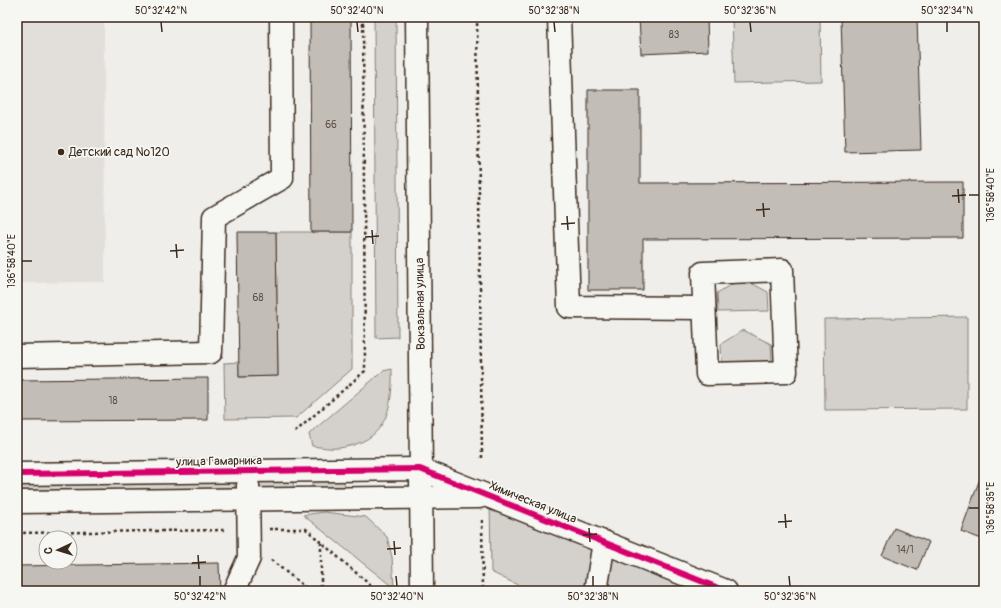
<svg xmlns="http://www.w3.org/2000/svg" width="1001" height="608" font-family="Pangolin,sans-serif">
<rect width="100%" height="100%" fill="#efeeea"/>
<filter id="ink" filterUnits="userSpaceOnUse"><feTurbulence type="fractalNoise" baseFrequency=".025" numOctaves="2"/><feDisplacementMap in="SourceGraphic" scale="8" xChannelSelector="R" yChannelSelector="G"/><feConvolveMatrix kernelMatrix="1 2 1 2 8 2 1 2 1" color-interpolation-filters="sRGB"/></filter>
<g filter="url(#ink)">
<polygon fill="#e2dfdb" points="17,17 104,17 105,282 17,283"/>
<g fill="#d4d1cc" stroke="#887e75">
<polygon points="374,17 396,17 398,337 376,338"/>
<polygon points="732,17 820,17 821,81 734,83"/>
<polygon points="276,232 352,232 352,369 296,418 225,419 224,363 239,362 239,377 278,376"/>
<polygon points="742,278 768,292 769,311 718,312 717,293"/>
<polygon points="967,317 967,409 825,410 824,319"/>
<polygon points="743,330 771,344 772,363 722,364 721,344"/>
<path d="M392,369c1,41 -6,73 -53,79 -9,1 -19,-1 -27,-2l-3,-12 74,-63z"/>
<polygon points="259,480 292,480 294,487 292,490 259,490 258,483"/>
<path d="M314,480h29c2,3 2,5 0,9l-28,1 -3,-3v-4z"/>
<polygon points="17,481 233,481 235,487 233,491 17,494"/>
<polygon points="490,497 726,591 530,591 491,572"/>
<polygon points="324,512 366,517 387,537 392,557 394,588 303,515"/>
</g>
<g fill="#c2bdb7" stroke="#3b2a1e">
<polygon points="310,17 351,17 352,232 311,232"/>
<polygon points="639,17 707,17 708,51 641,54"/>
<polygon points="841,17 917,17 921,150 845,152"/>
<polygon points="588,90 640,90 640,183 963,182 963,238 643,239 643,290 588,290"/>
<polygon points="237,232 276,232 278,376 239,377"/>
<polygon points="208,378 208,420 17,421 17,380"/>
<polygon points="982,473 984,473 984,540 961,531"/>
<polygon points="894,528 929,542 917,570 882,556"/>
<polygon points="219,563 220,591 17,591 17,566"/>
</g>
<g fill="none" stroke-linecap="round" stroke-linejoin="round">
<g stroke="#3b2a1e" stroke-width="25">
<g id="minor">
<polyline points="559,17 569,307 704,308"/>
<polygon points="782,270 786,372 707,374 703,273"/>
<polyline points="17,356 211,352 214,217 282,178 281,17"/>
<polyline points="17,474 420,469 726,591"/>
<polyline points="17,502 479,497"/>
<polyline points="234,591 249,558 248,486"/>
<polyline points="596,591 604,542"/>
</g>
</g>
<g stroke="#3b2a1e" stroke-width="25">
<polyline id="major" points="417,17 422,591"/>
</g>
<g stroke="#3b2a1e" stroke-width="2.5" stroke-dasharray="3 3" stroke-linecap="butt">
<polyline points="477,17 482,460"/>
<polyline points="295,432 365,371 363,17"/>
<polyline points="482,520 483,591"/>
<polyline points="269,529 306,529 370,585 370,591"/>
<polyline points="17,533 226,530"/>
<polyline points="321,542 321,591"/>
<polyline points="271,560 310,591"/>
</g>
<use href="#minor" stroke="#f6f6f2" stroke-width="22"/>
<use href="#major" stroke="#f6f6f2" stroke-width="22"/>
<g stroke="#f6f6f2" stroke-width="8">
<polyline id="cycleway" points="17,474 420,469 726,591"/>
</g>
<use href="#cycleway" stroke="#d6006c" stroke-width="6"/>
</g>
</g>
<path fill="none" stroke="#3b2a1e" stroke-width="1.5" d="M161,22l1,10M357,22l1,10M554,22l1,10M750,22l1,10M947,22v10M958,189l1,14M969,195h10M952,196l14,-1M763,203l1,14M756,210l14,-1M567,216l1,14M561,224l14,-1M372,230l1,14M365,237l14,-1M176,244l1,14M170,251l14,-1M22,261h10M969,508h10M785,514l1,14M778,522l14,-1M589,528l1,14M583,535l14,-1M394,541l1,14M387,549l14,-1M198,555l1,14M192,563l14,-1M200,576v10M396,576l1,10M593,576v10M789,576l1,10"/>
<circle fill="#3b2a1e" stroke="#f6f6f2" stroke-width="1.5" cx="61" cy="152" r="4"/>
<g text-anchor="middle" stroke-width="3.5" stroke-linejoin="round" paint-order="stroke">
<g font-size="10" fill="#5d4f44">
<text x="674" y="38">83</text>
<text x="331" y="128">66</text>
<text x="258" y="301">68</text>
<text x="113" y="404">18</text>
<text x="905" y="553">14/1</text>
</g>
<g font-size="12" fill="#3b2a1e" stroke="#f6f6f2" text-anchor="start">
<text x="69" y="156">Детский сад №120</text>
</g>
<g font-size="12" fill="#3b2a1e" stroke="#f6f6f2">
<text transform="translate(420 304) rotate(-91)" y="4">Вокзальная улица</text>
<text transform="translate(219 461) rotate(-1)" y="4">улица Гамарника</text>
<text transform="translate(533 502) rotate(22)" y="4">Химическая улица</text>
</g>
</g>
<rect width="1001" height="608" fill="none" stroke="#f6f6f2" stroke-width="44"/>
<g transform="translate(58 550) rotate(266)"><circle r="19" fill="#f6f6f2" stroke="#aba49d"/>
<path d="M0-3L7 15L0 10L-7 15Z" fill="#3b2a1e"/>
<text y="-6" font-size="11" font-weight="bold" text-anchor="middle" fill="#3b2a1e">С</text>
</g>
<rect x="22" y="22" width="957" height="564" fill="none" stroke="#3b2a1e" stroke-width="1.5"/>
<g font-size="10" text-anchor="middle" fill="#3b2a1e">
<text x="161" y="14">50°32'42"N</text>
<text x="357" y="14">50°32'40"N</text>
<text x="554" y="14">50°32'38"N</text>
<text x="750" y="14">50°32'36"N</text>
<text x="947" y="14">50°32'34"N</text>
<text transform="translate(990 195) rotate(-90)" y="4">136°58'40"E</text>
<text transform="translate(11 261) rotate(-90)" y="4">136°58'40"E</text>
<text transform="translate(990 508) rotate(-90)" y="4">136°58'35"E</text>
<text x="200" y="600">50°32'42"N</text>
<text x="397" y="600">50°32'40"N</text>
<text x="593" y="600">50°32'38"N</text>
<text x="790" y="600">50°32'36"N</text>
</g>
</svg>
